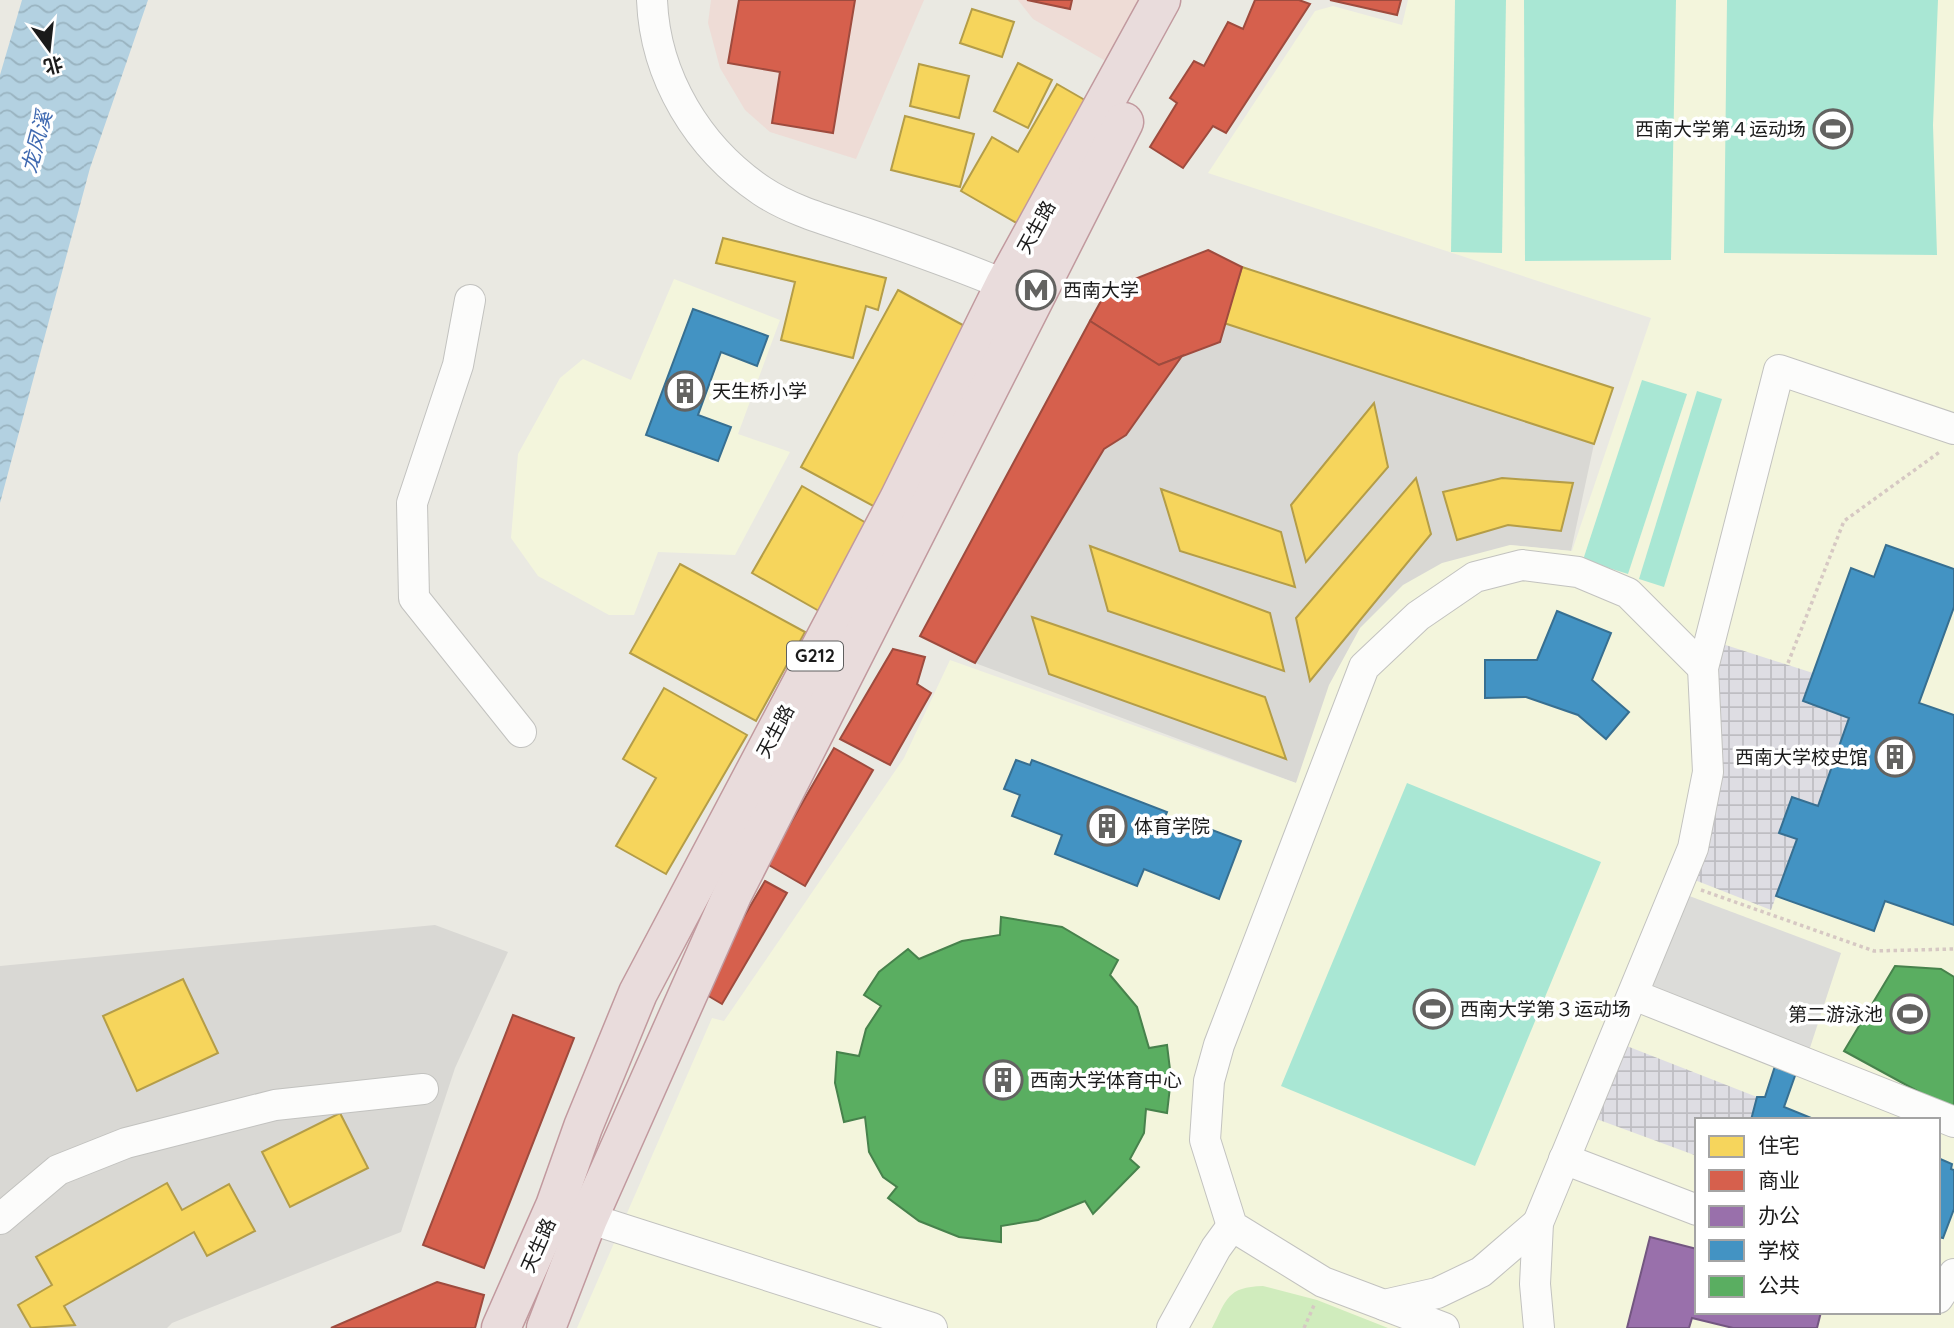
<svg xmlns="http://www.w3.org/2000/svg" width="1954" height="1328" font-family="Quicksand,'Noto Sans SC',sans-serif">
<defs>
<pattern id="plaza-grid" width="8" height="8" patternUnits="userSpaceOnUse" patternTransform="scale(1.75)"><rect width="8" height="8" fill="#dedde3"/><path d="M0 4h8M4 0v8" fill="none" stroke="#bebdc2"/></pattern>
<pattern id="water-waves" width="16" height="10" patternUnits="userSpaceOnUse" patternTransform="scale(1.75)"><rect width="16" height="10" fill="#b3d1e1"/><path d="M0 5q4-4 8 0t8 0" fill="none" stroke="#99b3c0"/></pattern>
</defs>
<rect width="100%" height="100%" fill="#eae9e2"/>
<g fill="#d9d8d4">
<polygon points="1224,323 1594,444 1571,551 1510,545 1296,783 975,663 1104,449 1126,435 1182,356 1220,342"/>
<polygon points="435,925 508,952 455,1068 401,1232 172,1323 167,1328 0,1328 0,966"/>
</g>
<g fill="#eedcd6">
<polygon points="711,0 924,0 856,159 770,132 745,110 720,68 708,23"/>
<polygon points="1018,0 1158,0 1116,67 1033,19"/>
</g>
<g fill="#f3f5dc" fill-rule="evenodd">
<path d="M1408,0h546v1328h-1377l135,-310 12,3 180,-263 46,-98 346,123 33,-98 31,-57 43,-43 39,-22 68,-18 62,6 79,-233 -443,-145 107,-162 18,-5 69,19zM1697,1120h241v192h-241z"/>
<polygon points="674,279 780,320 738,434 790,452 735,555 658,552 634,615 609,615 538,576 511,538 518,454 560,378 583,359 631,380"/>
</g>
<path fill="#d0ecbd" d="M1263,1286l54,14 71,28h-176c15,-29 15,-41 51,-42z"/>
<g fill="#a9e7d4">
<polygon points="1455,0 1506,0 1502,253 1451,252"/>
<polygon points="1524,0 1676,0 1671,260 1525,261"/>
<polygon points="1727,0 1938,0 1933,125 1937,255 1724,253"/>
<polygon points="1642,380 1687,394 1628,574 1583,560"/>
<polygon points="1697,391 1722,399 1664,587 1639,579"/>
<polygon points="1407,783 1601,862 1475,1166 1281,1086"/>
</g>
<polygon fill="#dcdcd9" points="1676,891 1841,953 1805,1063 1634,995"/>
<g fill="url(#plaza-grid)">
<polygon points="1710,640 1813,673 1803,701 1849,718 1818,806 1792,797 1797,839 1771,910 1682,875"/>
<polygon points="1614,1041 1757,1097 1751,1120 1697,1120 1697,1156 1583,1114"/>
</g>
<polygon fill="url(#water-waves)" points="22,0 148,0 90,168 0,503 0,75"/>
<g fill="#f6d55c" stroke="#b49d48" stroke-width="2">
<polygon points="972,9 1014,22 1002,57 960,43"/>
<polygon points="1018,63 1052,80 1028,128 994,111"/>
<polygon points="919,64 969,76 959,118 910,106"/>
<polygon points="1057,84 1090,103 1020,225 961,191 992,137 1018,152"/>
<polygon points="905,116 974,134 960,187 891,170"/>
<polygon points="723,238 886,278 878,310 866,306 853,358 781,340 795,282 716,263"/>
<polygon points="1242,267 1613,388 1594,444 1224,323"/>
<polygon points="898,290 972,330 875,507 801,467"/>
<polygon points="1374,403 1388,467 1306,562 1291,505"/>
<polygon points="1416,478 1431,534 1310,681 1296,618"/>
<polygon points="1502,478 1573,483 1561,531 1508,525 1457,540 1443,492"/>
<polygon points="802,486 868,524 819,611 752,573"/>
<polygon points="1161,489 1281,532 1295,587 1180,551"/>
<polygon points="1090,546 1270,613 1284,671 1108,611"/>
<polygon points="680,564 805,632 756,721 630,653"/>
<polygon points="1032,617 1265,697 1286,759 1049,674"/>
<polygon points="664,688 747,735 666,874 616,846 656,778 623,759"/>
<polygon points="183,979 218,1053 137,1091 103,1016"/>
<polygon points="340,1113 368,1168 290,1207 262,1152"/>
<polygon points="167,1183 182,1210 229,1184 255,1231 207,1256 194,1232 64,1306 75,1325 31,1328 18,1305 52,1285 36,1257"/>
</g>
<g fill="#d6604d" stroke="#9e4b3e" stroke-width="2">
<polygon points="739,0 855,0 833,133 772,123 780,72 728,63"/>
<polygon points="1027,0 1072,0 1070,9"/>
<polygon points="1255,0 1299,0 1310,4 1226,133 1213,126 1183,168 1150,147 1177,103 1170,98 1194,61 1204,66 1228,22 1243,29"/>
<polygon points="1330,0 1401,0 1397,15"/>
<polygon points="1208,250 1242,267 1220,342 1159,365 1090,321 1107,290"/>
<polygon points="1090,321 1159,365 1182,356 1126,435 1104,449 975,663 920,636"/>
<polygon points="893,649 925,657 917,684 931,693 890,765 840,739"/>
<polygon points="834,748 873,770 805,886 767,864"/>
<polygon points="765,881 787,893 722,1004 700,991"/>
<polygon points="513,1015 574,1038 484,1268 423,1245"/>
<polygon points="437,1282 484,1295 475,1328 331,1328"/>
</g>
<polygon fill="#9970ab" stroke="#735680" stroke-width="2" points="1650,1237 1697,1249 1697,1312 1821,1312 1817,1328 1733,1328 1692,1318 1689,1328 1627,1328"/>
<g fill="#4393c3" stroke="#376f91" stroke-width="2">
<polygon points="693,309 768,336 757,366 721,352 698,415 731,427 718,461 646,435"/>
<polygon points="1886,545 1954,569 1954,607 1919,703 1954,715 1954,925 1885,901 1874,931 1776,896 1797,839 1779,833 1792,797 1818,806 1849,718 1803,701 1851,568 1874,577"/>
<polygon points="1557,611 1611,633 1592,680 1629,712 1606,739 1578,715 1526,697 1485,698 1485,660 1537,660"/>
<polygon points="1016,760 1030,765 1032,760 1167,812 1163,822 1186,830 1189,821 1241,841 1219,899 1144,869 1137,886 1055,854 1062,835 1012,816 1020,795 1004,789"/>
<polygon points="1775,1066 1796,1073 1784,1107 1816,1120 1751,1120 1757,1097 1765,1097"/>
<polygon points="1938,1158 1952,1164 1951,1169 1954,1170 1954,1209 1943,1238 1938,1237"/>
</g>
<g fill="#5aae61" stroke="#47824c" stroke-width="2">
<polygon points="1001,917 1062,927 1118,960 1110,975 1137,1007 1149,1048 1167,1045 1171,1078 1167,1113 1146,1109 1144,1133 1130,1159 1139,1167 1093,1214 1085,1201 1038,1220 1001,1226 1001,1242 959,1237 919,1221 888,1198 897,1187 883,1177 869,1152 865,1117 844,1122 835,1083 837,1052 859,1056 866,1029 881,1006 864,995 879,972 908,949 919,959 962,941 1000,935"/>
<polygon points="1895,966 1941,969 1954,977 1954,1111 1844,1051"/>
</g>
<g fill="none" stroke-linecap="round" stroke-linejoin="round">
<g stroke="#c2c2bf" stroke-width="32">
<g id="minor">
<path d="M652,0c3,77 46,148 110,191 30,20 68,30 103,42 53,18 107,37 159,60"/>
<polyline points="470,300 458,365 412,503 414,598 521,732"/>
<polyline points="1634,995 1954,1122"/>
<polyline points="1564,1159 1697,1210"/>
<polyline points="569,1212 932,1328"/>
<polyline points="0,1219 58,1170 126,1143 275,1105 423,1089"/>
<polyline points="1538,1223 1481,1272 1437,1293 1384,1305 1323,1282 1232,1226 1205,1140 1209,1081 1219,1045 1364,667 1418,616 1475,577 1522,565 1578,572 1628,593 1703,668"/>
<polyline points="1938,1298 1954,1274"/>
<polyline points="1384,1305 1444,1328"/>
<polyline points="1172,1328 1216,1248 1232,1226"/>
<polyline points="1539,1328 1535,1284 1538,1223 1693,848 1708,772 1703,668 1779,370 1954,429"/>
</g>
</g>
<g stroke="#c1999e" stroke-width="41">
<g id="highway">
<polyline points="501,1328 555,1206 583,1127 638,993 899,499 1005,284 1161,0"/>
<polyline points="546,1328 588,1219 732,895 1124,122"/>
</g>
</g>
<g stroke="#d6c8c3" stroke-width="3.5" stroke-dasharray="3.5 3.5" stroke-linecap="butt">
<polyline points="1788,663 1844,521 1941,451"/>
<polyline points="1701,890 1874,951 1954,949"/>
<polyline points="1304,1328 1315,1303"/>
</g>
<use href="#minor" stroke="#fcfcfb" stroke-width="30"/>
<use href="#highway" stroke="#e9dcdc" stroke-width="38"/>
</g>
<defs>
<g id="stadium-ring" transform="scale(2.0125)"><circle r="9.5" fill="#fff" stroke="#636361" stroke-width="1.5"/><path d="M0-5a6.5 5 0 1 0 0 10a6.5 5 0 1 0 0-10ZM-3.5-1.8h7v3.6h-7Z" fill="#636361"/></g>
<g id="metro-ring" transform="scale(2.0125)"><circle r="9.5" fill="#fff" stroke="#636361" stroke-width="1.5"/><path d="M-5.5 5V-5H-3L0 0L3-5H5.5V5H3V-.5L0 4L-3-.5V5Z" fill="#636361"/></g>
<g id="building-ring" transform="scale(2.0125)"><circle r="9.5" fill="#fff" stroke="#636361" stroke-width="1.5"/><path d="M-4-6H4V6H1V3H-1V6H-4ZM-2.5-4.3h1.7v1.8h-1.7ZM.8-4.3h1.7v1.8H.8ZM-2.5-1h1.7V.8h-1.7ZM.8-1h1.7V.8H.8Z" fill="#636361"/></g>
</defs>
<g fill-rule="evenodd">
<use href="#stadium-ring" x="1833" y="129"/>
<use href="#metro-ring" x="1036" y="290"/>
<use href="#building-ring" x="685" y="391"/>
<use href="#building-ring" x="1895" y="757"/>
<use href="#building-ring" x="1107" y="826"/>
<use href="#stadium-ring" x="1433" y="1009"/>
<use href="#stadium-ring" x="1910" y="1014"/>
<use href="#building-ring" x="1003" y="1080"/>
</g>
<g text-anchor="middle" stroke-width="7" stroke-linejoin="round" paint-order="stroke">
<rect fill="#fff" stroke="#5f5f5f" stroke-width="2" x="787" y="641.5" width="56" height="29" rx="5"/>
<g font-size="18" font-weight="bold" fill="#1b1b1b">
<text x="815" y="662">G212</text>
</g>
<g font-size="19" fill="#1b1b1b" stroke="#fff" text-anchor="start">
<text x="1806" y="136" text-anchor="end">西南大学第４运动场</text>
<text x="1063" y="297">西南大学</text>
<text x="712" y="398">天生桥小学</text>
<text x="1868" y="764" text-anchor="end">西南大学校史馆</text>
<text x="1134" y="833">体育学院</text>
<text x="1460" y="1016">西南大学第３运动场</text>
<text x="1883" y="1021" text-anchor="end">第二游泳池</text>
<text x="1030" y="1087">西南大学体育中心</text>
</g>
<g font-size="19" fill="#1b1b1b" stroke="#fff">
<text transform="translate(1036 227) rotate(-61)" y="7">天生路</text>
<text transform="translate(775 731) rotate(-62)" y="7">天生路</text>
<text transform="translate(538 1245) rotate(-66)" y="7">天生路</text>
</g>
<g font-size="21" font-style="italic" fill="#406ab1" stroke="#fff">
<text transform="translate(37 142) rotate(-75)" y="7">龙凤溪</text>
</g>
</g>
<rect x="1695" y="1118" width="245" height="196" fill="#ffffff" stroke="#a4a4a4" stroke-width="2"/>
<rect x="1709" y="1136" width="35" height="21" fill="#f6d55c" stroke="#a4a4a4" stroke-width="2"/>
<text x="1758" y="1153" font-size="21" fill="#1b1b1b">住宅</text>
<rect x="1709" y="1170" width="35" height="21" fill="#d6604d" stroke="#a4a4a4" stroke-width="2"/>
<text x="1758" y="1188" font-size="21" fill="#1b1b1b">商业</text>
<rect x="1709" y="1206" width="35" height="21" fill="#9970ab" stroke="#a4a4a4" stroke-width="2"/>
<text x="1758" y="1223" font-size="21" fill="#1b1b1b">办公</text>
<rect x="1709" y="1240" width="35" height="21" fill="#4393c3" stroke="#a4a4a4" stroke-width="2"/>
<text x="1758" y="1258" font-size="21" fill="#1b1b1b">学校</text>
<rect x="1709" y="1276" width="35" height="21" fill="#5aae61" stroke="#a4a4a4" stroke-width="2"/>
<text x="1758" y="1293" font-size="21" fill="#1b1b1b">公共</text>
<g transform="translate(49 49) rotate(165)" stroke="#ffffff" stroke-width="5" paint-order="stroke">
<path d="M0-5L12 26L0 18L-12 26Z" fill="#1b1b1b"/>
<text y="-10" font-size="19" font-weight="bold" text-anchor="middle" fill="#1b1b1b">北</text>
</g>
</svg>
